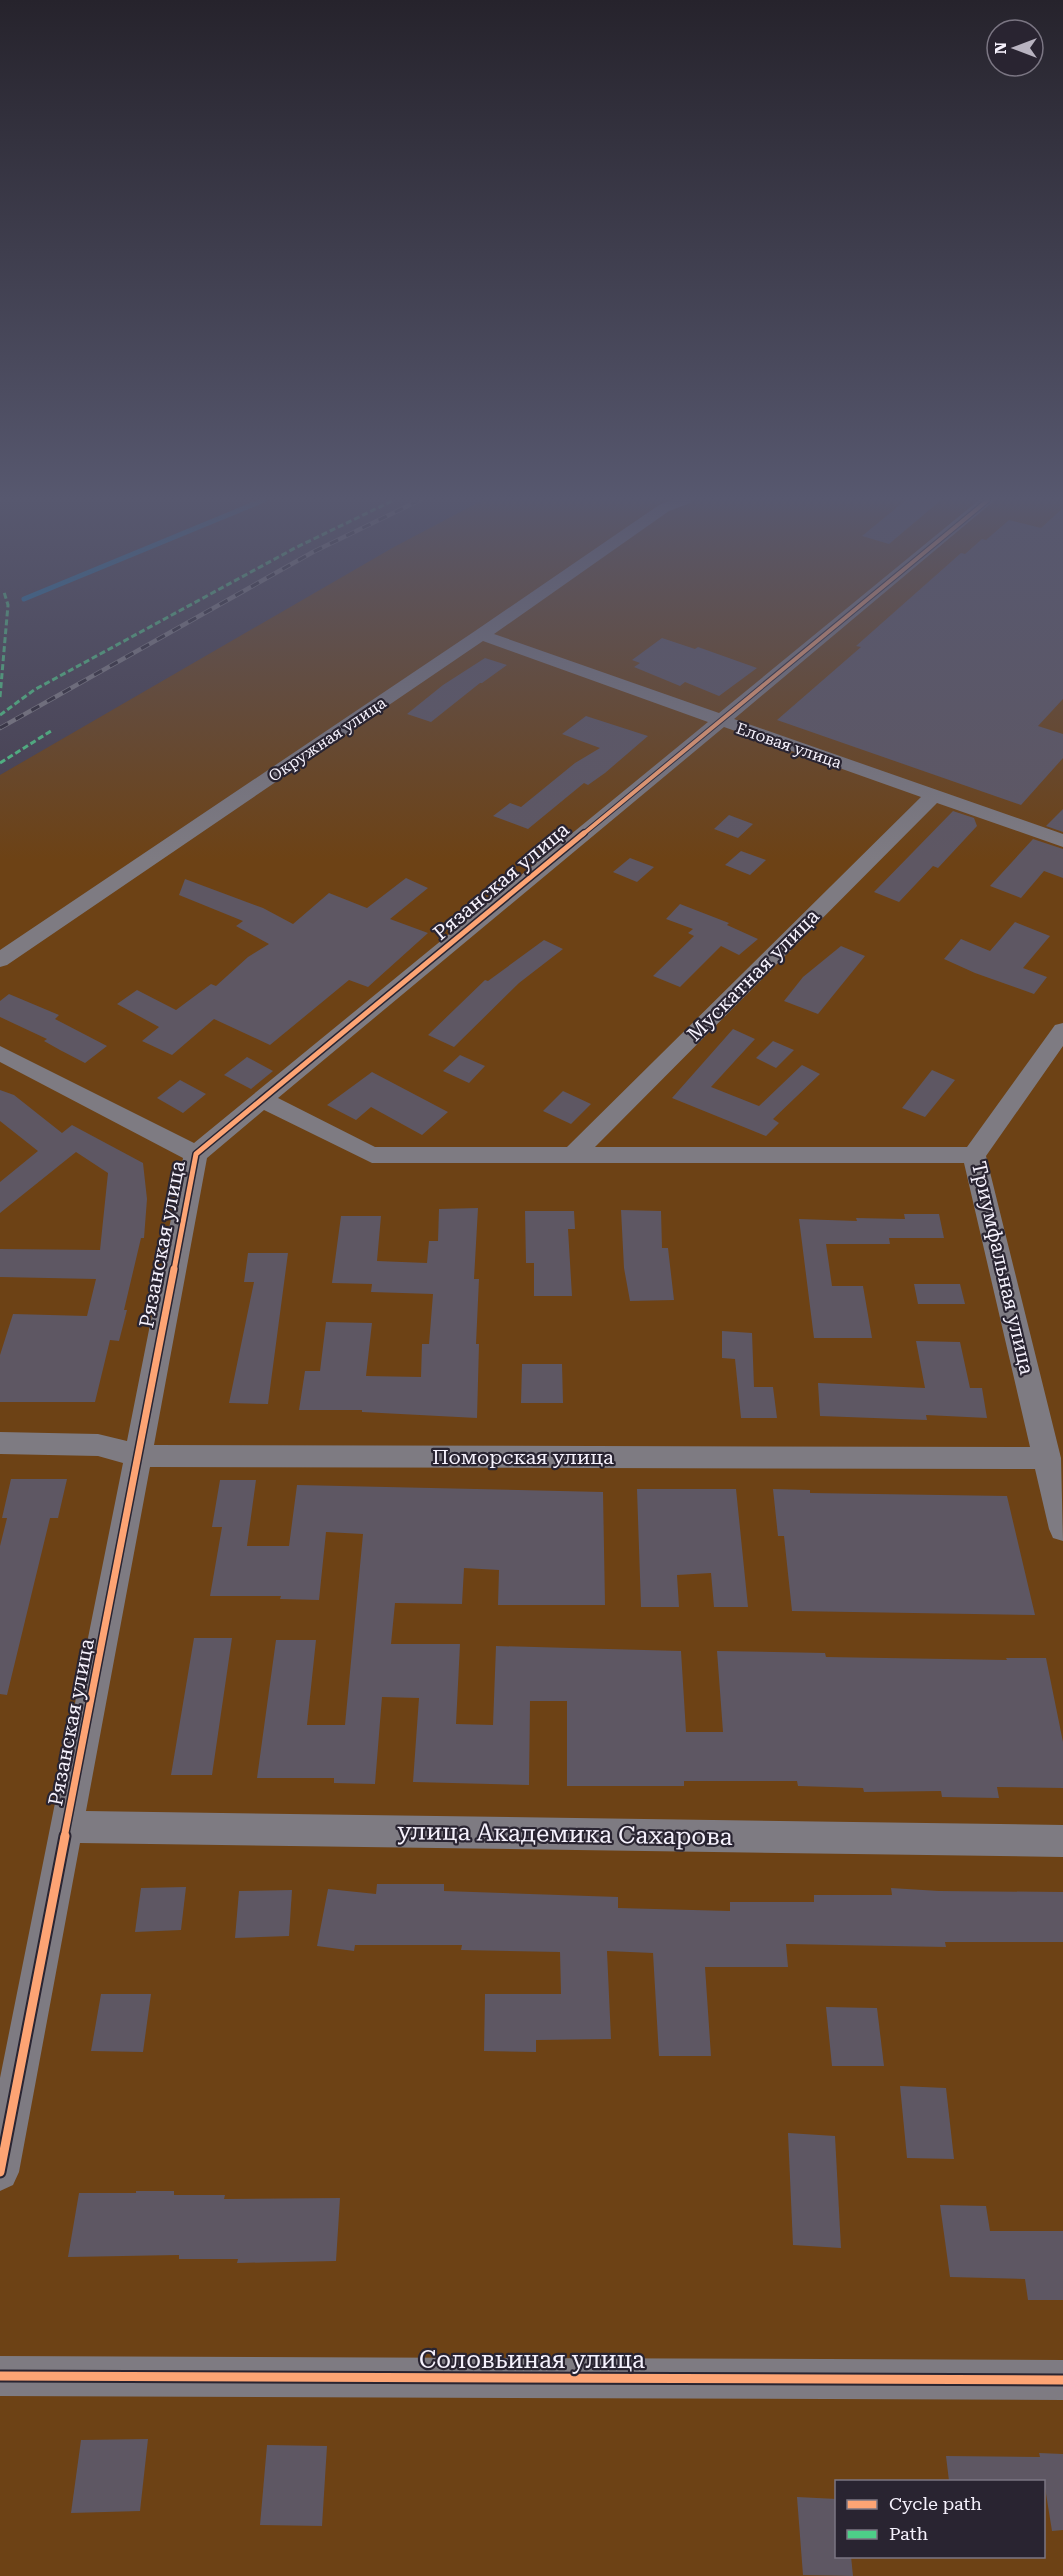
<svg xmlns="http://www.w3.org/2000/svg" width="1063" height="2576" font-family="'Roboto Serif',serif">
<rect width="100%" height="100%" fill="#463f50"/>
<path fill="#6d4215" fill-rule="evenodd" d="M483,500h580v2076h-1063v-1801l394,-228zM836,2482h208v74h-208z"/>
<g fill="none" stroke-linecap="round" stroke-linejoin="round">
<polyline stroke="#1777b1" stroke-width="5" points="24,599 264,500"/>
</g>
<g fill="#5e5763">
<polygon points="906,500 941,500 889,544 862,536"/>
<polygon points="1063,508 1063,699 1038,726 1063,734 1063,758 1021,805 777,720 861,647 856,646 961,553 965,554 982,539 986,540 1009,520 1041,528"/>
<polygon points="662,638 695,649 698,647 757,668 719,696 685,682 680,686 634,667 640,663 632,660"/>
<polygon points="485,658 507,665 482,683 480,683 431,722 407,714 443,685"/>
<polygon points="586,716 648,736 605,773 588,785 584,783 528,829 493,816 510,803 521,807 575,763 600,748 562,734"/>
<polygon points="1063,809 1063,832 1046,826"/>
<polygon points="953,811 974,818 977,826 938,868 933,866 899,902 874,892"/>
<polygon points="729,815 753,824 738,838 714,829"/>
<polygon points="1033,839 1063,849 1063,878 1044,871 1021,898 990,886"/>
<polygon points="741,851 766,860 750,875 725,865"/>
<polygon points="630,858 654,867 637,882 613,872"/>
<polygon points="406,878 428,888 390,919 428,933 368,987 349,980 270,1045 214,1019 172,1055 142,1041 159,1027 117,1004 137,990 176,1010 211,984 216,986 248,957 269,944 236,926 243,921 179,895 185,879 263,908 293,924 329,893 367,908"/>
<polygon points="680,904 729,923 727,925 758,939 739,955 721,946 680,987 653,976 694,936 688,933 693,929 666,919"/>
<polygon points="1015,922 1050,936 1023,968 1047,977 1034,994 975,973 944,959 961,939 990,951"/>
<polygon points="544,940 563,949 519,983 454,1047 428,1035 485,980 488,981"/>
<polygon points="841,946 865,956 818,1014 784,1001 803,977"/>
<polygon points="9,994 59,1015 55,1019 107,1046 85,1063 60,1050 44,1041 47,1039 0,1017 0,1001"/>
<polygon points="733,1029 755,1039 711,1087 759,1106 802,1065 820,1074 773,1119 779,1123 766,1136 672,1098"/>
<polygon points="773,1041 794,1050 776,1068 756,1058"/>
<polygon points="460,1055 485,1066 469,1083 443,1071"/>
<polygon points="247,1057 273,1071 251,1089 224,1075"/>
<polygon points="932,1070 955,1080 925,1117 902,1108"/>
<polygon points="372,1072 448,1112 422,1135 371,1107 356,1120 327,1105"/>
<polygon points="180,1080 206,1094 183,1113 157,1098"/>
<polygon points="0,1090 14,1095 62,1133 72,1125 143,1163 147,1199 144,1238 141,1238 124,1310 127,1310 119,1341 110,1340 95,1402 0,1402 0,1355 13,1314 87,1316 96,1279 0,1277 0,1249 100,1250 108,1173 76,1152 0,1213 0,1182 38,1151 0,1121"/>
<polygon points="563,1091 591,1104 571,1124 543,1111"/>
<polygon points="478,1208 474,1279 479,1279 476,1344 479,1344 477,1418 362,1412 362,1410 299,1410 305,1371 320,1371 326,1322 372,1323 366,1376 421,1377 422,1344 429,1344 433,1294 371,1292 372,1284 332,1283 341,1216 381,1216 377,1261 427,1263 429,1241 438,1241 439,1209"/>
<polygon points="621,1210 661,1211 662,1248 668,1248 674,1300 630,1301 624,1268"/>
<polygon points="525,1211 574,1211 575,1229 568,1229 572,1296 534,1296 534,1263 526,1263"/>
<polygon points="904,1214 939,1214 944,1238 889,1238 890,1244 826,1244 832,1286 863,1286 872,1338 814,1338 799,1219 857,1221 856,1218 905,1219"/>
<polygon points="248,1253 288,1253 268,1404 229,1403 254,1282 244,1282"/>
<polygon points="914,1284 960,1284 965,1304 918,1304"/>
<polygon points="722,1331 752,1333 754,1387 773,1387 777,1418 741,1418 735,1359 722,1358"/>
<polygon points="916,1341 960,1342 970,1388 982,1388 987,1418 926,1415 927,1420 820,1416 818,1383 925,1388"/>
<polygon points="522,1364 562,1364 563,1403 521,1403"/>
<polygon points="11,1479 67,1479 58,1518 50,1518 7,1695 0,1694 0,1546 7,1518 2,1518"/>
<polygon points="220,1480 256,1480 247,1546 289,1546 297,1485 603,1492 605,1605 498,1605 499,1570 464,1568 462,1604 395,1603 391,1644 460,1644 456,1724 493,1725 496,1646 681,1651 686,1732 723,1732 717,1651 825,1653 826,1657 1007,1660 1006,1658 1046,1658 1063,1742 1063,1788 997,1787 999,1798 942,1797 941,1791 864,1792 863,1788 798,1786 797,1781 684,1781 684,1786 567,1786 567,1701 530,1701 529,1785 413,1782 419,1698 382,1697 375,1784 334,1783 334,1778 257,1778 276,1640 316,1640 307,1725 345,1725 363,1534 326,1532 319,1600 280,1599 281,1596 210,1596 222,1527 212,1527"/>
<polygon points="637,1489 736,1489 748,1607 714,1607 711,1573 677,1575 679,1607 641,1607"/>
<polygon points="773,1489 810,1490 810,1493 1007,1496 1035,1615 792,1611 784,1536 778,1536"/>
<polygon points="194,1638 232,1638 212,1775 171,1775"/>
<polygon points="377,1884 444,1884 444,1891 618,1897 618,1908 730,1911 730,1902 814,1902 814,1895 892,1895 891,1888 939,1891 1063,1892 1063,1942 945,1942 946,1947 786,1944 788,1967 705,1967 711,2056 659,2056 653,1953 607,1951 611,2039 536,2040 536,2052 484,2051 485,1994 561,1994 560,1952 461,1950 462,1945 355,1945 354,1951 317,1946 328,1889 376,1894"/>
<polygon points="186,1887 181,1930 135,1932 141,1888"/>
<polygon points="292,1890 289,1936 235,1938 239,1891"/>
<polygon points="101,1994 151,1994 143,2052 91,2051"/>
<polygon points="826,2007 877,2008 884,2066 832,2066"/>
<polygon points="900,2086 946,2088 954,2159 907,2158"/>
<polygon points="788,2133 835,2136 841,2248 793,2245"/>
<polygon points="136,2191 174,2191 174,2195 225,2195 224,2199 340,2198 336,2261 237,2263 238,2259 179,2259 179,2255 68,2257 79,2193 136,2193"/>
<polygon points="940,2205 986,2206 990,2231 1063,2231 1063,2300 1028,2300 1025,2279 950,2277"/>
<polygon points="148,2439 140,2511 71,2513 81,2440"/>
<polygon points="267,2445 327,2446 322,2526 260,2525"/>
<polygon points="1039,2453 1063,2454 1063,2530 1052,2531 1044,2481 949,2481 946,2456 1040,2457"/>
<polygon points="797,2497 837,2499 837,2556 851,2556 853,2576 803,2575"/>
</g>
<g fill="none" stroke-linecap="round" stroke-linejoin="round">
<g fill="#7e7b82" fill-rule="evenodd">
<path d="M672,500h20l-2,3 -21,8 -175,123 225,79 260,-213h16l-261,219 329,115v13l-126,-44 -342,344h372l88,-122 8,-2v23l-77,110 75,302 2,83 -10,-3 -4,-9 -14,-60 -885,-2 -64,344 977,14v32l-983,-14 -61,329 -6,13 -13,6v-113l123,-615 -25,-7 -98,-2v-22l98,2 29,7 56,-283 -183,-96v-16l194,97 514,-421 -225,-81 -476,324 -7,2v-17l475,-319 184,-126zM724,727l197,70 -354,350h-192l-97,-49zM264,1110l108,53h592l66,284 -876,-2 53,-287z"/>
<polygon points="0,2356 1063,2360 1063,2400 0,2396"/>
</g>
<g stroke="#827f87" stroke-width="4.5">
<polyline id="rail" points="0,728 313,552 420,500"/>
</g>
<use href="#rail" stroke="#292431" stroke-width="3" stroke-dasharray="9" stroke-linecap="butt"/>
<g stroke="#4dcf88" stroke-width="3" stroke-dasharray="6 3" stroke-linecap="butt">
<polyline points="0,697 8,605 4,592"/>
<polyline points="0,715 34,690 295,548 394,500"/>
<polyline points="0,763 51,731"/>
</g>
<g stroke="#292431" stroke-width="6">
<polyline id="cycleway-far3" points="582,835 988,500"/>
</g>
<g stroke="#292431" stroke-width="8">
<polyline id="cycleway-far2" points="174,1270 196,1154 584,833"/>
</g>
<g stroke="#292431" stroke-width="10">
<polyline id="cycleway-far1" points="64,1838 174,1269"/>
</g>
<g stroke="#292431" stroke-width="13">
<g id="cycleway">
<polyline points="0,2172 65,1836"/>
<polyline points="0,2376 1063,2380"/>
</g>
</g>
<use href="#cycleway-far3" stroke="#fda474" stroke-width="4"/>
<use href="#cycleway-far2" stroke="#fda474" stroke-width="5"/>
<use href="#cycleway-far1" stroke="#fda474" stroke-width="7"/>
<use href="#cycleway" stroke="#fda474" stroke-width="9"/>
</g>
<linearGradient id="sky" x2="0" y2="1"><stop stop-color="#26232c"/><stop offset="0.58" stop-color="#57586f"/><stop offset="1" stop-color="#57586f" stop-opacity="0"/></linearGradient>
<rect width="1063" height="860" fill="url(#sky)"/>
<g text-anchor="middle" stroke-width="4.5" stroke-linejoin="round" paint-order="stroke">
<g font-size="16" fill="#f6f2fd" stroke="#292431">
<text transform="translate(327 739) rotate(-34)" y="6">Окружная улица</text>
<text transform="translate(789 745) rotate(19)" y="6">Еловая улица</text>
</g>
<g font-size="20" fill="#f6f2fd" stroke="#292431">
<text transform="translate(501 881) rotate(-40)" y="7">Рязанская улица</text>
<text transform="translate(753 975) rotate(-45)" y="7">Мускатная улица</text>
<text transform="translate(162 1244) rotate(-79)" y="7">Рязанская улица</text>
<text transform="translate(1003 1268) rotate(77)" y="7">Триумфальная улица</text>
<text x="523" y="1464">Поморская улица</text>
<text transform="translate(71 1722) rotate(-79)" y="7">Рязанская улица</text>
</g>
<g font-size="24" fill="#f6f2fd" stroke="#292431">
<text transform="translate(565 1834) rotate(1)" y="8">улица Академика Сахарова</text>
<text x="532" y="2368">Соловьиная улица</text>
</g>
</g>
<rect x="835" y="2480" width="210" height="78" fill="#292431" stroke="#7b7683" stroke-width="1.5"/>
<rect x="847" y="2500" width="30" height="9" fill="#fda474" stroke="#7b7683" stroke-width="1.5"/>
<text x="889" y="2510" font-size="18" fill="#f6f2fd">Cycle path</text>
<rect x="847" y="2530" width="30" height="9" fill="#4dcf88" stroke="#7b7683" stroke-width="1.5"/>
<text x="889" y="2540" font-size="18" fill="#f6f2fd">Path</text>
<g transform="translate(1015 48) rotate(270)"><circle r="28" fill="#292431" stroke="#7b7683" stroke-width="1.5"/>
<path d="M0-4.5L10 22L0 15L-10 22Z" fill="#b8b3c0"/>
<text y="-9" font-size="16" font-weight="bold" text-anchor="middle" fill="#f6f2fd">N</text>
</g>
</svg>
